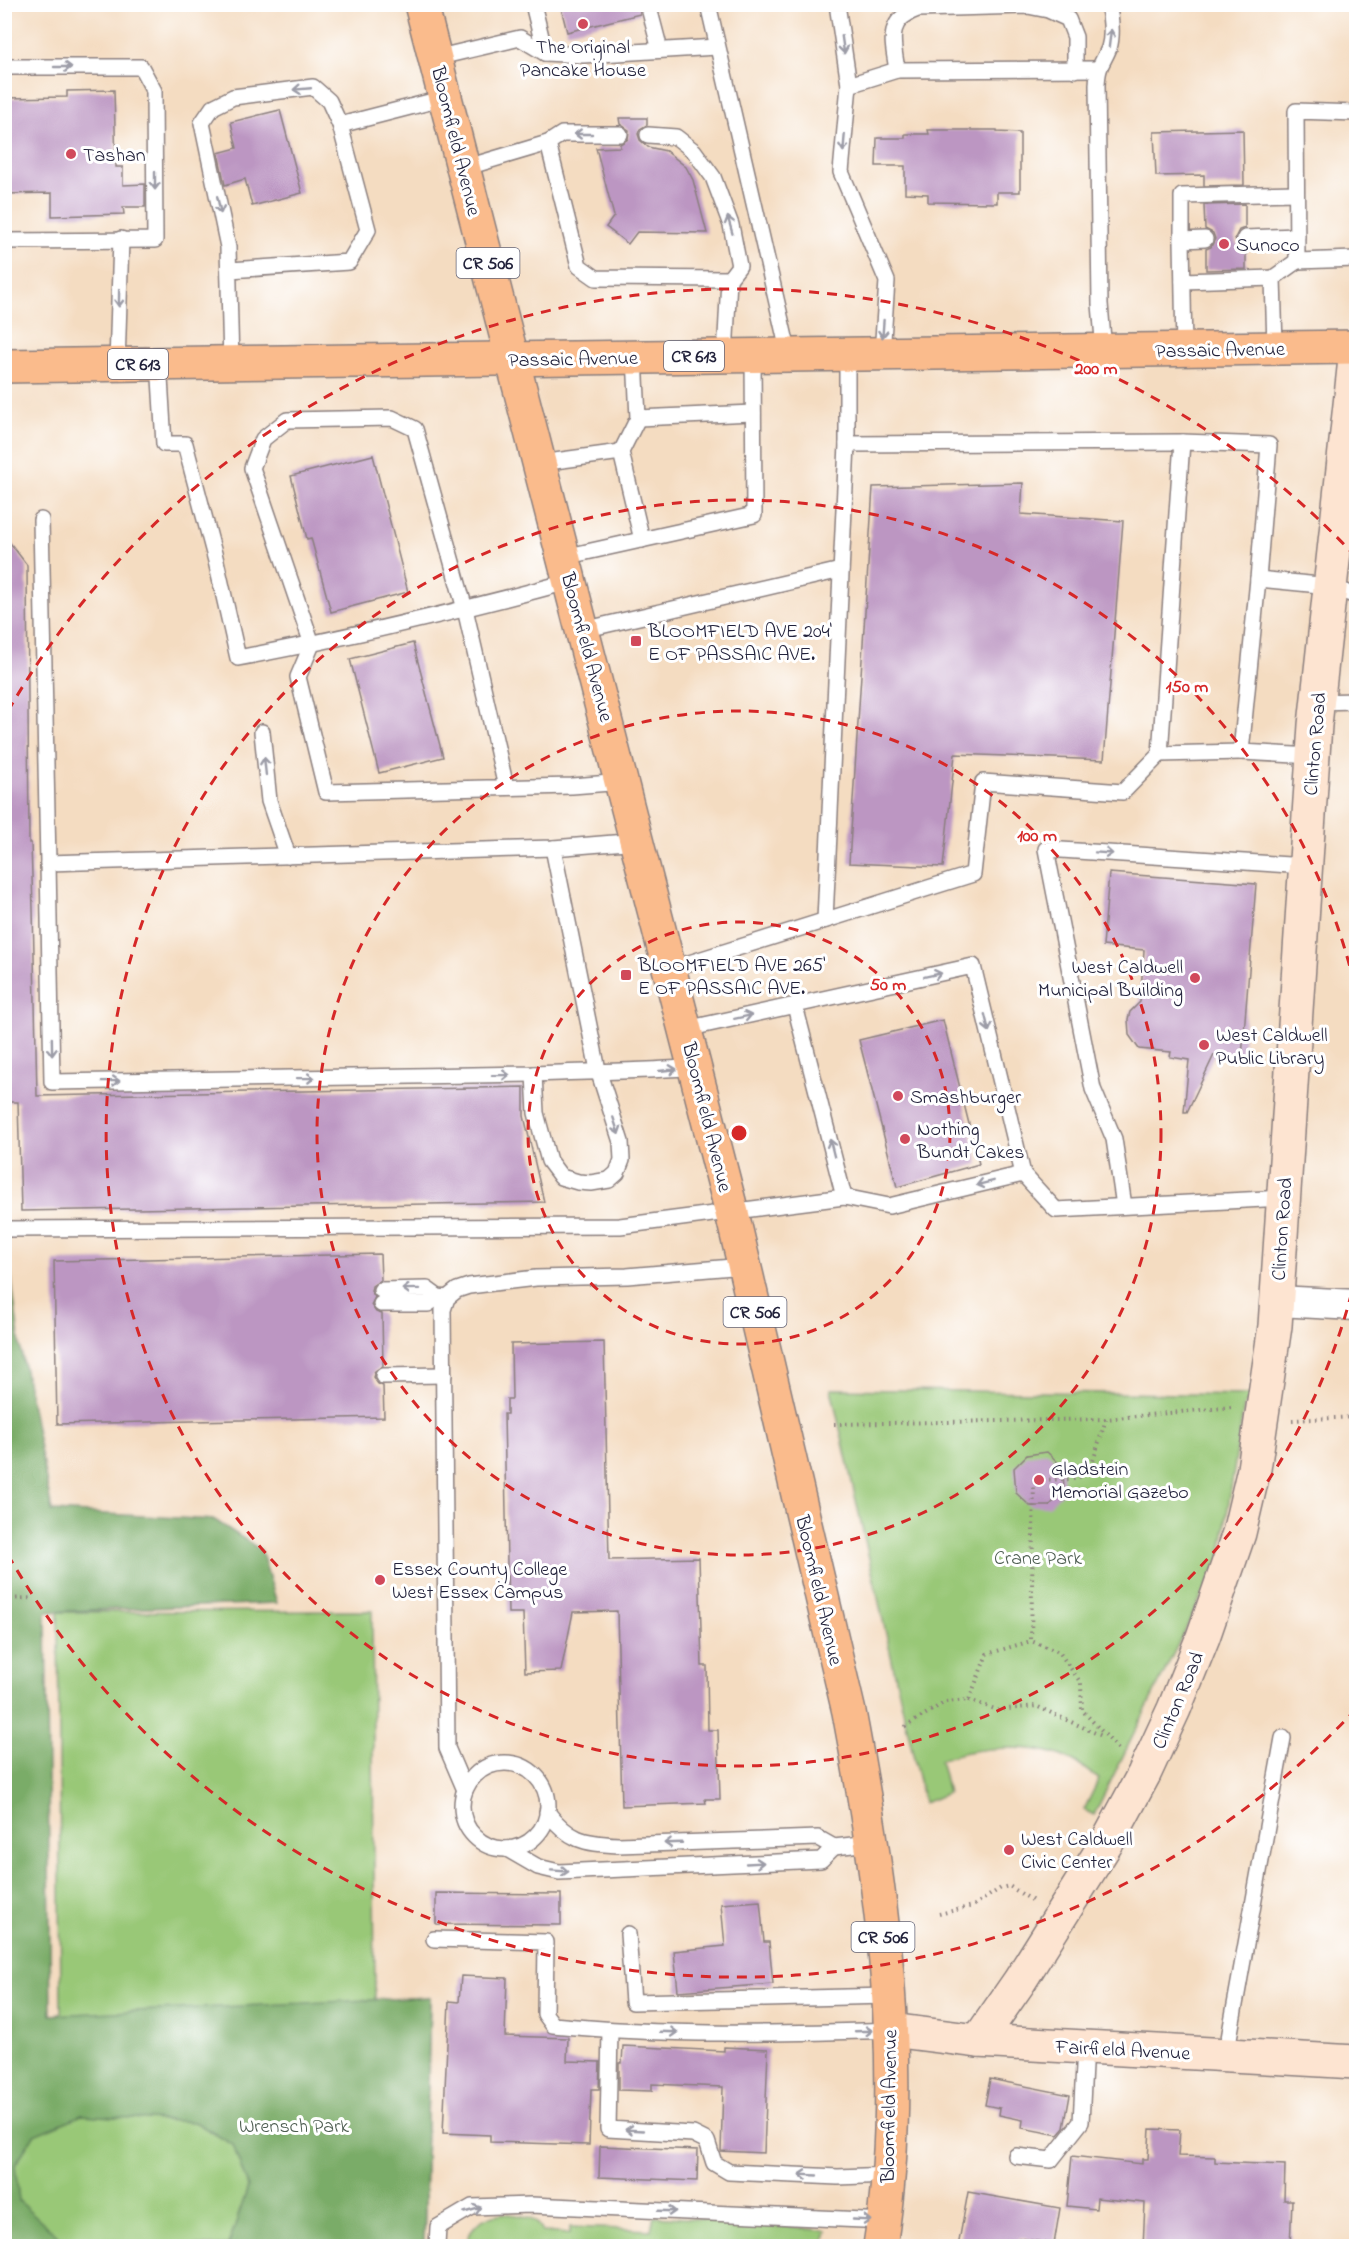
<svg xmlns="http://www.w3.org/2000/svg" width="1361" height="2251" font-family="'Indie Flower',sans-serif">
<rect width="100%" height="100%" fill="#fff"/>
<filter id="ink" filterUnits="userSpaceOnUse"><feTurbulence type="fractalNoise" baseFrequency=".0167" numOctaves="2"/><feDisplacementMap in="SourceGraphic" scale="12" xChannelSelector="R" yChannelSelector="G"/><feConvolveMatrix kernelMatrix="1 2 1 2 8 2 1 2 1" color-interpolation-filters="sRGB"/></filter>
<filter id="wash" filterUnits="userSpaceOnUse"><feTurbulence type="fractalNoise" baseFrequency=".008" numOctaves="4" result="noise"/><feDisplacementMap in="SourceGraphic" scale="24" xChannelSelector="R" yChannelSelector="G"/><feGaussianBlur stdDeviation="1.35" result="paint"/><feColorMatrix in="noise" values="0 0 0 0 0 0 0 0 0 0 0 0 0 0 0 0 0 1.4 0 .05"/><feComposite in="paint" operator="in"/></filter>
<g filter="url(#wash)">
<rect width="100%" height="100%" fill="#f4dcc1"/>
<g fill="#99c877" stroke="#5e7559" stroke-width="1.5">
<path d="M831,1389l423,6 -10,11 -24,153 -126,256 -10,-5 15,-31c-9,-6 -17,-13 -27,-18 -35,-19 -96,-15 -132,-1l8,33 -24,10z"/>
<polygon points="372,1611 375,2000 430,1997 424,2246 5,2246 4,2001 51,2015 61,2014 58,1612"/>
<path d="M503,2213c19,4 28,-1 39,19l28,2v-7l81,3 3,-14 108,7 65,8 -3,15h-357c2,-21 15,-29 36,-33z"/>
</g>
<polygon fill="#7aac68" stroke="#4e6752" stroke-width="1.5" points="6,1237 20,1345 52,1511 215,1520 261,1550 277,1603 46,1612 51,2015 430,1997 424,2246 228,2246 248,2187 233,2145 195,2122 82,2115 34,2135 15,2165 19,2201 69,2246 5,2246 4,1238"/>
<g id="blocks">
<g fill="#bc96c2">
<polygon points="560,4 639,4 640,14 567,32"/>
<polygon points="114,90 116,167 123,167 123,185 145,184 145,207 123,207 124,214 52,216 52,193 4,194 4,98 67,97 67,91"/>
<polygon points="280,110 302,193 252,206 245,179 225,185 218,153 237,148 231,122"/>
<polygon points="619,118 647,118 647,125 640,129 638,134 640,140 648,147 666,151 686,167 693,180 707,233 637,232 628,244 606,227 614,216 596,148 620,147 620,144 628,139 629,130 620,124"/>
<polygon points="928,130 997,130 997,132 1020,133 1020,192 997,192 997,203 928,202 928,194 905,193 905,166 876,166 877,138 905,138 905,134 929,134"/>
<polygon points="1243,130 1244,185 1204,186 1204,175 1156,176 1154,132"/>
<polygon points="1245,204 1245,228 1239,230 1235,238 1237,244 1246,248 1246,269 1206,270 1206,249 1211,247 1215,239 1213,233 1205,229 1204,205"/>
<polygon points="373,455 408,592 331,612 311,538 307,539 291,476"/>
<polygon points="1023,483 1021,514 1123,521 1104,760 955,754 943,867 849,863 873,487"/>
<polygon points="4,535 27,565 29,843 31,843 33,909 37,1096 524,1087 524,1116 544,1202 21,1211 18,1102 4,1102"/>
<polygon points="413,643 443,757 379,773 350,659"/>
<polygon points="1109,873 1256,884 1242,1057 1214,1055 1187,1112 1184,1112 1189,1060 1170,1057 1171,1052 1139,1049 1129,1035 1128,1019 1130,1012 1140,1002 1144,950 1103,946"/>
<polygon points="943,1020 979,1164 897,1187 859,1040"/>
<polygon points="380,1254 381,1280 372,1286 371,1291 375,1297 371,1305 376,1312 382,1314 383,1366 375,1371 373,1377 378,1384 383,1386 384,1417 57,1424 54,1261"/>
<polygon points="604,1342 609,1560 699,1558 702,1666 707,1666 708,1730 718,1730 720,1799 705,1799 706,1803 622,1806 617,1611 573,1612 561,1671 525,1672 523,1613 508,1613 504,1414 507,1414 507,1399 512,1399 511,1344"/>
<polygon points="1047,1452 1063,1467 1064,1491 1049,1506 1030,1506 1016,1493 1014,1468 1027,1455"/>
<polygon points="436,1893 561,1894 561,1925 436,1924"/>
<polygon points="760,1901 764,1942 769,1942 773,1984 678,1991 674,1951 725,1946 721,1904"/>
<polygon points="461,1976 507,1978 505,2036 568,2038 567,2061 600,2062 599,2089 591,2089 589,2145 490,2142 490,2135 443,2133 449,2001 459,2002"/>
<polygon points="623,2046 724,2051 724,2047 768,2049 764,2153 721,2151 723,2087 652,2084 652,2091 619,2090 619,2063 622,2063"/>
<polygon points="990,2079 1070,2095 1064,2128 1058,2135 1022,2128 1023,2120 999,2115 1000,2108 985,2105"/>
<polygon points="1150,2129 1180,2130 1178,2156 1215,2157 1215,2162 1285,2165 1284,2200 1292,2200 1290,2247 1143,2247 1145,2203 1097,2198 1096,2209 1067,2206 1072,2156 1142,2164 1142,2159 1148,2159"/>
<polygon points="600,2146 698,2150 697,2181 599,2177"/>
<polygon points="968,2192 1060,2208 1054,2244 1019,2238 1018,2247 958,2247"/>
</g>
</g>
</g>
<g filter="url(#ink)">
<use href="#blocks" fill-opacity="0" stroke="#8b7f7e" stroke-width="1.5"/>
<g fill="none" stroke-linecap="round" stroke-linejoin="round">
<g stroke="#8b7f7e" stroke-width="18">
<g id="lane">
<polyline points="533,4 545,53"/>
<polyline points="648,4 660,50"/>
<polyline points="708,4 789,355"/>
<polyline points="837,4 849,85 841,172 887,281 882,354"/>
<polyline points="435,58 520,38 545,53 583,55 717,47"/>
<polyline points="4,67 141,67 154,91 155,240 4,241"/>
<path d="M897,70c-4,-28 -12,-50 21,-61l110,-3 20,4 20,9 7,18v33"/>
<polyline points="849,85 897,70 1097,69"/>
<polyline points="1356,113 1296,111 1297,261 1356,259"/>
<polyline points="340,125 445,98"/>
<polyline points="648,135 676,137 694,151 713,177 731,225 739,266 729,279"/>
<polyline points="548,143 579,266 596,278 729,279 725,356"/>
<polyline points="464,168 548,143 562,134 620,134"/>
<polyline points="1245,238 1297,236"/>
<polyline points="1182,240 1182,196 1296,193"/>
<polyline points="230,270 349,262 368,230 340,125 329,101 313,87 233,97 213,107 202,123 228,247 231,363"/>
<polyline points="1273,278 1275,347"/>
<polyline points="1183,281 1273,278 1297,261"/>
<polyline points="1184,350 1182,240 1205,239"/>
<path d="M1104,351l-4,-47 -3,-219c1,-21 5,-20 12,-37 4,-13 2,-30 -1,-44"/>
<polyline points="847,354 847,444 1182,442"/>
<polyline points="635,357 638,418 621,452 642,540"/>
<polyline points="117,364 121,239"/>
<path d="M161,364l-1,14 4,66h21l31,117 22,97c112,-21 223,-47 333,-77"/>
<polyline points="638,418 753,413"/>
<polyline points="540,463 621,452"/>
<polyline points="41,520 48,863 553,848 638,841"/>
<polyline points="564,557 754,515 753,356"/>
<polyline points="1258,579 1241,752 1313,756"/>
<polyline points="583,630 841,570"/>
<polyline points="1317,702 1356,701"/>
<polyline points="262,732 269,801 288,856"/>
<polyline points="1160,754 1241,752"/>
<polyline points="506,787 465,609 415,429 392,418 287,420 263,439 252,468 312,644 298,677 326,792 572,786 623,782"/>
<path d="M48,863l4,219 482,-8c54,-3 107,-2 161,-7"/>
<polyline points="825,920 847,444"/>
<polyline points="670,969 973,874 983,782 1123,792 1160,754 1182,442 1269,445 1258,579 1330,586 1356,596"/>
<polyline points="686,1029 973,966 1023,1174 889,1206 844,1197 795,1006"/>
<polyline points="534,1074 536,1113 549,1161 561,1177 578,1182 591,1183 609,1180 617,1173 622,1160 621,1142 598,1070 553,848"/>
<polyline points="1023,1174 1056,1210 1283,1198"/>
<polyline points="1124,1206 1114,1139 1093,1089 1046,849 1305,866"/>
<polyline points="4,1229 620,1226 844,1197"/>
<polyline points="381,1290 427,1289 438,1297 447,1298"/>
<polyline points="381,1304 428,1304 438,1297"/>
<polyline points="383,1376 444,1375"/>
<circle cx="505" cy="1806" r="43"/>
<polyline points="465,1790 447,1748 443,1310 447,1298 457,1290 469,1286 536,1278 627,1276 744,1266"/>
<path d="M547,1812c23,29 36,31 71,33l200,-7 16,9 37,-4"/>
<polyline points="507,1849 538,1867 559,1872 821,1860 834,1847"/>
<polyline points="628,1934 633,2002 888,1996"/>
<path d="M434,1939l112,3 -1,72 8,11c113,11 225,9 338,5"/>
<polyline points="610,2030 608,2129 693,2134 707,2141 714,2163 729,2172 838,2177 888,2175"/>
<polyline points="1226,2055 1283,1738"/>
<polyline points="1016,2156 1051,2160 1081,2122 1085,2047"/>
<polyline points="437,2246 438,2227 472,2207 531,2205 885,2221"/>
</g>
</g>
<g stroke="#8b7f7e" stroke-width="33">
<polyline id="street" points="1277,1301 1356,1305"/>
</g>
<g stroke="#8b7f7e" stroke-width="36">
<g id="secondary">
<polyline points="891,2030 978,2041 1356,2062"/>
<polyline points="978,2041 1019,1982 1109,1839 1144,1774 1174,1709 1203,1637 1239,1533 1254,1469 1275,1326 1315,725 1356,350"/>
</g>
</g>
<g stroke="#8b7f7e" stroke-width="36">
<g id="primary">
<path d="M421,4l311,1209 117,499c33,175 59,357 31,534"/>
<polyline points="4,366 1356,347"/>
</g>
</g>
<g stroke="#8b7f7e" stroke-width="4" stroke-dasharray="1.5 4.5" stroke-linecap="butt">
<polyline points="1106,1419 1090,1471 1076,1479 1034,1480 1031,1641 1059,1652 1081,1683 1082,1710 1121,1752"/>
<polyline points="1292,1420 1356,1417"/>
<polyline points="834,1424 1106,1419 1232,1407"/>
<polyline points="4,1599 34,1598"/>
<polyline points="969,1700 998,1710 1036,1706 1102,1736"/>
<polyline points="905,1727 945,1702 969,1700 987,1654 1031,1641"/>
<polyline points="939,1914 973,1906 1001,1888 1009,1886 1035,1902"/>
</g>
<use href="#lane" stroke="#fff" stroke-width="15"/>
<use href="#street" stroke="#fff" stroke-width="30"/>
<use href="#secondary" stroke="#fde4d1" stroke-width="33"/>
<use href="#primary" stroke="#fabb8c" stroke-width="33"/>
</g>
<defs><path id="oneway-shaft" d="M-6 0H5M1.5-3L5.5 0L1.5 3" fill="none" stroke-width="1.6" stroke-linecap="round" stroke-linejoin="round" transform="scale(1.5)"/></defs>
<g stroke="#9c9ca7">
<use href="#oneway-shaft" transform="translate(1110 38) rotate(-83)"/>
<use href="#oneway-shaft" transform="translate(843 45) rotate(82)"/>
<use href="#oneway-shaft" transform="translate(63 67)"/>
<use href="#oneway-shaft" transform="translate(302 89) rotate(175)"/>
<use href="#oneway-shaft" transform="translate(583 134) rotate(-180)"/>
<use href="#oneway-shaft" transform="translate(844 143) rotate(95)"/>
<use href="#oneway-shaft" transform="translate(155 181) rotate(90)"/>
<use href="#oneway-shaft" transform="translate(219 205) rotate(78)"/>
<use href="#oneway-shaft" transform="translate(730 225) rotate(-106)"/>
<use href="#oneway-shaft" transform="translate(119 298) rotate(91)"/>
<use href="#oneway-shaft" transform="translate(883 329) rotate(94)"/>
<use href="#oneway-shaft" transform="translate(265 766) rotate(-96)"/>
<use href="#oneway-shaft" transform="translate(1104 853) rotate(4)"/>
<use href="#oneway-shaft" transform="translate(933 975) rotate(-12)"/>
<use href="#oneway-shaft" transform="translate(743 1017) rotate(-12)"/>
<use href="#oneway-shaft" transform="translate(987 1023) rotate(76)"/>
<use href="#oneway-shaft" transform="translate(52 1047) rotate(89)"/>
<use href="#oneway-shaft" transform="translate(668 1070) rotate(-6)"/>
<use href="#oneway-shaft" transform="translate(501 1075) rotate(-1)"/>
<use href="#oneway-shaft" transform="translate(306 1078) rotate(-1)"/>
<use href="#oneway-shaft" transform="translate(111 1081) rotate(-1)"/>
<use href="#oneway-shaft" transform="translate(616 1126) rotate(72)"/>
<use href="#oneway-shaft" transform="translate(832 1148) rotate(-104)"/>
<use href="#oneway-shaft" transform="translate(985 1183) rotate(166)"/>
<use href="#oneway-shaft" transform="translate(411 1289) rotate(179)"/>
<use href="#oneway-shaft" transform="translate(673 1843) rotate(178)"/>
<use href="#oneway-shaft" transform="translate(755 1863) rotate(-3)"/>
<use href="#oneway-shaft" transform="translate(560 1871) rotate(4)"/>
<use href="#oneway-shaft" transform="translate(864 2031) rotate(-2)"/>
<use href="#oneway-shaft" transform="translate(669 2032) rotate(2)"/>
<use href="#oneway-shaft" transform="translate(634 2130) rotate(-177)"/>
<use href="#oneway-shaft" transform="translate(808 2175) rotate(-177)"/>
<use href="#oneway-shaft" transform="translate(473 2210) rotate(-16)"/>
<use href="#oneway-shaft" transform="translate(667 2211) rotate(2)"/>
<use href="#oneway-shaft" transform="translate(862 2220) rotate(3)"/>
</g>
</g>
<g fill="none" stroke="#d62828" stroke-width="3" stroke-dasharray="10 8">
<circle cx="739" cy="1133" r="211"/>
<circle cx="739" cy="1133" r="422"/>
<path d="M1356 1275A633 633 0 1 1 1356 991"/>
<path d="M1356 1709A844 844 0 0 1 8 1555M8 711A844 844 0 0 1 1356 557"/>
</g>
<g fill="#d1495b" stroke="#fff" stroke-width="2">
<circle cx="583" cy="24" r="6"/>
<circle cx="71" cy="154" r="6"/>
<circle cx="1224" cy="244" r="6"/>
<rect x="630" y="635" width="12" height="12" rx="3"/>
<rect x="620" y="969" width="12" height="12" rx="3"/>
<circle cx="1195" cy="978" r="6"/>
<circle cx="1204" cy="1045" r="6"/>
<circle cx="898" cy="1096" r="6"/>
<circle cx="905" cy="1139" r="6"/>
<circle cx="1039" cy="1480" r="6"/>
<circle cx="380" cy="1580" r="6"/>
<circle cx="1009" cy="1850" r="6"/>
</g>
<g text-anchor="middle" stroke-width="6" stroke-linejoin="round" paint-order="stroke">
<g fill="#fff" stroke="#646476" stroke-width="1.5">
<rect x="456.5" y="248" width="63" height="30" rx="4.5"/>
<rect x="664" y="341" width="60" height="30" rx="4.5"/>
<rect x="108" y="349" width="60" height="30" rx="4.5"/>
<rect x="723.5" y="1297" width="63" height="30" rx="4.5"/>
<rect x="851.5" y="1922" width="63" height="30" rx="4.5"/>
</g>
<g font-size="18" font-weight="bold" fill="#22223b">
<text x="488" y="269">CR 506</text>
<text x="694" y="362">CR 613</text>
<text x="138" y="370">CR 613</text>
<text x="755" y="1318">CR 506</text>
<text x="883" y="1943">CR 506</text>
</g>
<g font-size="20" fill="#22223b" stroke="#fff" text-anchor="start">
<text x="583" y="53" text-anchor="middle">The Original<tspan x="583" dy="23">Pancake House</tspan></text>
<text x="83" y="161">Tashan</text>
<text x="1236" y="251">Sunoco</text>
<text x="648" y="637">BLOOMFIELD AVE 204'<tspan x="648" dy="23">E OF PASSAIC AVE.</tspan></text>
<text x="638" y="971">BLOOMFIELD AVE 265'<tspan x="638" dy="23">E OF PASSAIC AVE.</tspan></text>
<text x="1183" y="973" text-anchor="end">West Caldwell<tspan x="1183" dy="23">Municipal Building</tspan></text>
<text x="1216" y="1041">West Caldwell<tspan x="1216" dy="23">Public Library</tspan></text>
<text x="910" y="1103">Smashburger</text>
<text x="917" y="1135">Nothing<tspan x="917" dy="23">Bundt Cakes</tspan></text>
<text x="1051" y="1475">Gladstein<tspan x="1051" dy="23">Memorial Gazebo</tspan></text>
<text x="392" y="1575">Essex County College<tspan x="392" dy="23">West Essex Campus</tspan></text>
<text x="1021" y="1845">West Caldwell<tspan x="1021" dy="23">Civic Center</tspan></text>
</g>
<g font-size="20" fill="#22223b" stroke="#fff">
<text transform="translate(457 141) rotate(76)" y="7">Bloomfield Avenue</text>
<text transform="translate(1220 349) rotate(-1)" y="7">Passaic Avenue</text>
<text transform="translate(573 358) rotate(-1)" y="7">Passaic Avenue</text>
<text transform="translate(588 647) rotate(75)" y="7">Bloomfield Avenue</text>
<text transform="translate(1314 744) rotate(-85)" y="7">Clinton Road</text>
<text transform="translate(708 1117) rotate(76)" y="7">Bloomfield Avenue</text>
<text transform="translate(1281 1229) rotate(-86)" y="7">Clinton Road</text>
<text transform="translate(820 1590) rotate(77)" y="7">Bloomfield Avenue</text>
<text transform="translate(1177 1700) rotate(-67)" y="7">Clinton Road</text>
<text transform="translate(1123 2049) rotate(3)" y="7">Fairfield Avenue</text>
<text transform="translate(888 2106) rotate(-89)" y="7">Bloomfield Avenue</text>
</g>
<g font-size="20" fill="#4c5c50" stroke="#fff">
<text x="1038" y="1564">Crane Park</text>
<text x="294" y="2132">Wrensch Park</text>
</g>
</g>
<circle cx="739" cy="1133" r="9" fill="#d62828" stroke="#fff" stroke-width="3"/>
<g font-size="18" text-anchor="middle" font-weight="bold" fill="#d62828" stroke="#fff" stroke-width="6" stroke-linejoin="round" paint-order="stroke">
<text x="1096" y="374">200 m</text>
<text x="1187" y="692">150 m</text>
<text x="1037" y="841">100 m</text>
<text x="888" y="990">50 m</text>
</g>
<rect width="1361" height="2251" fill="none" stroke="#fff" stroke-width="24"/>
</svg>
